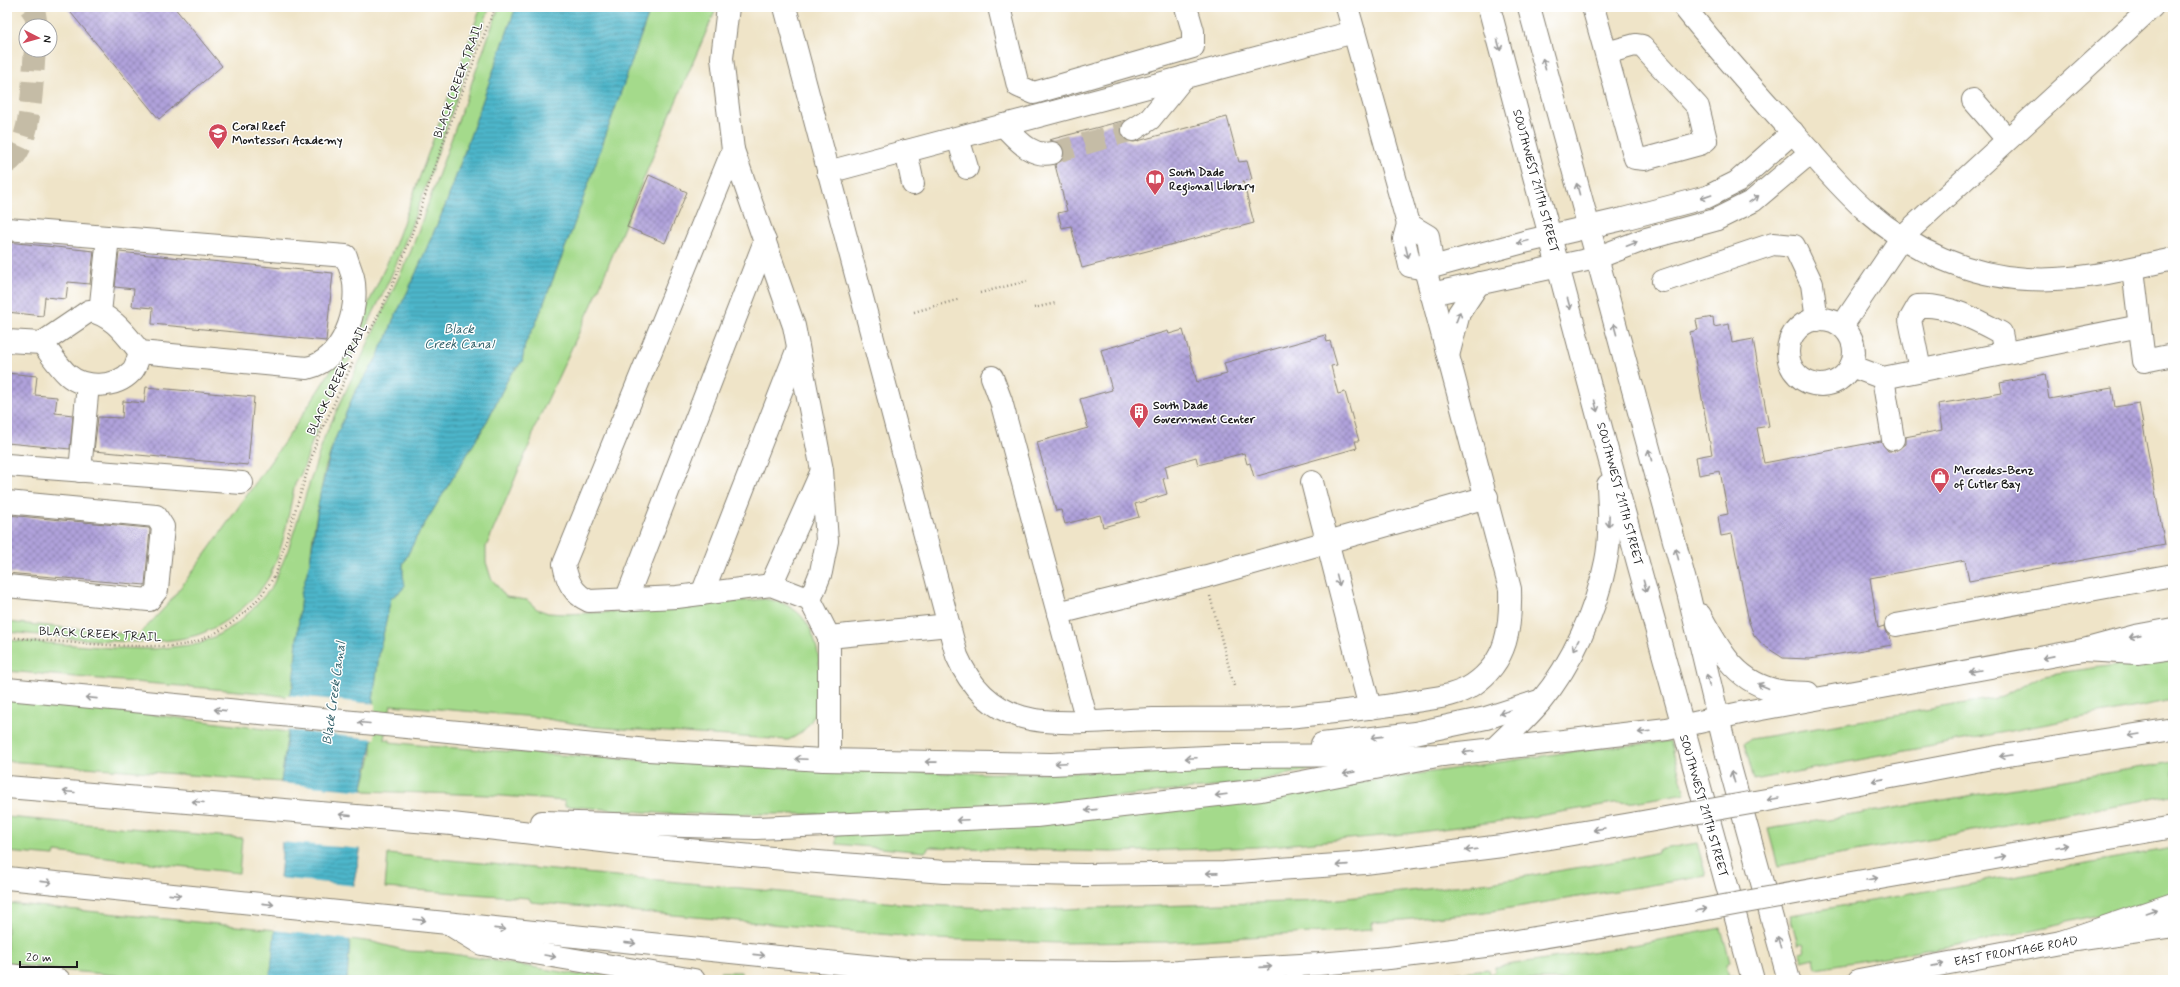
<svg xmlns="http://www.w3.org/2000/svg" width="2180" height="987" font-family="Mynerve,sans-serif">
<defs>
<pattern id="water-rules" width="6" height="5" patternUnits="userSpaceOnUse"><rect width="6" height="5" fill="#4db6ca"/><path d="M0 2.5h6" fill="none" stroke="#3f93a3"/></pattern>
<pattern id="building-cross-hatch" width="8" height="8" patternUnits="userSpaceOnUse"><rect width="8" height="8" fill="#b0a2db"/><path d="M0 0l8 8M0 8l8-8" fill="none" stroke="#8e83b1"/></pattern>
</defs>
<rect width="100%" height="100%" fill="#fff"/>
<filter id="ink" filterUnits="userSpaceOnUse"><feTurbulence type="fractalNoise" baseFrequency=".025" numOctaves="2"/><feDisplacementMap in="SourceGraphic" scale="8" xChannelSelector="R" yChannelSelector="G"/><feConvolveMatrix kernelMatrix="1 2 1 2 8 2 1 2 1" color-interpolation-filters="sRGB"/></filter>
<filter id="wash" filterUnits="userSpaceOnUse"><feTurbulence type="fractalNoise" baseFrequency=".012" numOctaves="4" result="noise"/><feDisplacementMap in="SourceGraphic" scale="16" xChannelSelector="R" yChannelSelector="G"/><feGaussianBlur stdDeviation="0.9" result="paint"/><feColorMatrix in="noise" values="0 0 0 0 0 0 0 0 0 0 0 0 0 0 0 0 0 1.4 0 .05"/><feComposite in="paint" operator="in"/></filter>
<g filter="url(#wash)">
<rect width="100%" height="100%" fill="#efe4c8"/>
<g fill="#a4da8b" stroke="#607b54">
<path d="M481,7h9c-33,85 -59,171 -93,255 -18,44 -43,85 -62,128 -8,17 -16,35 -23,52 -5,15 -8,29 -17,42 -7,31 -11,65 -26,93 -14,25 -45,49 -72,58 -48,15 -138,1 -190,-3v-10l132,13 30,-32 40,-54 83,-118 63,-98 39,-85z"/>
<polygon points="499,7 516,7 446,204 408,291 393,320 387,338 382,344 378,356 354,394 333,444 325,469 313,535 310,562 301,594 293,686 288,697 262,693 7,671 7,640 112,648 154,649 199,644 216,636 235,625 252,610 272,587 288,550 324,438 411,251"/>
<path d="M651,7h66l-53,122 -69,169 -61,131 -3,12 -45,106v15l5,16 15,19 21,3 10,9 11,4 18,1 65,-3 133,-12c45,4 56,42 56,81 -1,26 -5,49 -32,60l-194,-13 -58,-10 -145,-12 -7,34 6,1v2l38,4c173,12 346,24 520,27 126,2 253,-7 379,-7l-84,18 -189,19 -146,11h-239l-104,-8v-5l-75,-6 -126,-4 -1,-4 9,-34 1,-52 6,-47 12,-56 9,-6 3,-13v-15l13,-26 68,-111 26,-52 12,-13 3,-18 11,-21 36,-93z"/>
<polygon points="2173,657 2173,700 1754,780 1744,743 1751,739 2002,697 2043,675"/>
<polygon points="7,700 133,712 288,732 281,782 7,761"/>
<polygon points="1670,741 1685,793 1634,802 1614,803 1538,816 1405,834 1257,847 1111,852 929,847 925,852 836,844 836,834 1335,786 1576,751"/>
<polygon points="2173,762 2173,795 1778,866 1768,829"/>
<polygon points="7,817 242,838 239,873 55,852 54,856 7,852"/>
<polygon points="1697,843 1706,876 1486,912 1371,923 1372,929 1171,942 1058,943 935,939 531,902 529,898 385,888 388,854 906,904 1027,910 1320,901 1491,882 1624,860 1658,852 1658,850"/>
<polygon points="2173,848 2173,898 1983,941 1816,968 1814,958 1802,961 1800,953 1805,952 1803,944 1798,945 1790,915"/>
<polygon points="7,903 276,930 270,980 166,980 7,965"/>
<polygon points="1721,928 1730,962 1726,964 1729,977 1734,976 1735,980 1392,980 1488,969 1489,974 1495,972 1495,967 1622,947"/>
<polygon points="350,939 373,942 407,951 447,953 580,975 581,972 634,980 347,980"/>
<polygon points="720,972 741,972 742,978 771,980 747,980 718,976"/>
</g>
<polygon fill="url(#water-rules)" stroke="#346973" points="516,7 651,7 572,230 536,323 525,344 522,362 510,375 484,427 416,538 403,564 403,575 405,585 402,590 391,598 379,654 373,701 373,739 363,787 360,852 354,882 347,980 270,980 282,857 281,782 288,732 288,697 293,686 301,594 310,562 320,494 333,444 354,394 378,356 382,344 387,338 393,320 408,291 446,204"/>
<g fill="#efe4c8">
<polygon points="286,695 375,704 375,739 286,730"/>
<polygon points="279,783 365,791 363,849 280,842"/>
<polygon points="278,878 356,886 352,940 274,930"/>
</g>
<g id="blocks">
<g fill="url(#building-cross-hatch)">
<polygon points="66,7 174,7 222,66 159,119"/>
<polygon points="1227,117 1239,162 1247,161 1252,179 1243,181 1254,223 1082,268 1071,226 1062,228 1058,213 1067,211 1055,165 1063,158 1064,151 1057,142 1049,140 1126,120 1121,130 1122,136 1127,141 1134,142"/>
<polygon points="649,175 687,192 665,243 627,227"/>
<polygon points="7,242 94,251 90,284 68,282 66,299 45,297 43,316 7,312"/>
<polygon points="119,252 333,273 326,341 152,324 153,308 132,306 134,289 115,287"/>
<polygon points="1713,317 1714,327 1729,324 1732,343 1753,339 1769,426 1757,428 1764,463 1881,441 1888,451 1895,451 1905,444 1905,437 1942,430 1938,404 2002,393 2000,383 2045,374 2049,399 2112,388 2115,407 2139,403 2165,545 1969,581 1965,560 1870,578 1878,628 1884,626 1886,633 1890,636 1892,645 1810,659 1783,658 1763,645 1754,635 1749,622 1732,534 1721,536 1718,516 1728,514 1720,471 1699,475 1696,457 1712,454 1690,332 1698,330 1696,320"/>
<polygon points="1183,330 1197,382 1227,374 1224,363 1325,335 1327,342 1330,341 1337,365 1331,366 1338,394 1345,392 1359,441 1355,441 1357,448 1254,477 1250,463 1247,464 1244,453 1198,465 1196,457 1165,466 1168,478 1163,479 1167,494 1135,504 1139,517 1103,527 1100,515 1065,524 1061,510 1056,511 1037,442 1088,428 1080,399 1112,390 1101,350 1168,331 1169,334"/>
<polygon points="7,373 37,376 35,395 57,397 55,413 73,415 70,449 7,443"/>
<polygon points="146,387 254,397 248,465 94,451 98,417 122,418 123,401 144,403"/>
<polygon points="7,515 149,528 150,530 145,585 7,573"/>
</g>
</g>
</g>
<g filter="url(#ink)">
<use href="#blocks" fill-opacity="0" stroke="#868072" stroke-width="1"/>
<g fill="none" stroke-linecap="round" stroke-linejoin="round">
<g stroke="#c5bca6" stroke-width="22" stroke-dasharray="22 11" stroke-linecap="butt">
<polyline points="30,7 35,14 37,26"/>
<polyline points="1052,153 1133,130"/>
<path d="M7,163c26,-15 25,-84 28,-113"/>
</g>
<g stroke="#868072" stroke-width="24">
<g id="minor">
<path d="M728,7l-6,51 11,92 -169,414c3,17 9,30 25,37l88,-4 94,-12 39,15 19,37"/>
<path d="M785,7l172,649c13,30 33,52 65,61 34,10 94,3 131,2 45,-1 91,1 136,-2 40,-4 81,-8 121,-15 21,-4 45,-5 63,-17 35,-24 38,-58 37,-96l-85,-320 6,-13 -3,-20 -20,-12"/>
<polyline points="999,7 1018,86 1034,93 1193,47 1193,31 1186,7"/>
<polyline points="1347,7 1408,224 1404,239 1410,266 1425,269 1524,242 1623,219 1707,197 1737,182 1793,132"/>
<polyline points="1593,7 1635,158 1645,159 1700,144 1706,140 1698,107 1642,46 1635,45 1606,53"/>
<path d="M1684,7c35,44 73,86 111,128 24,26 46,54 73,77 43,38 101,64 159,67 50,3 97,-9 146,-20"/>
<polyline points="1973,100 2007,139"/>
<path d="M1003,125c14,14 28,33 49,28"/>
<polyline points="1133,130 1150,119 1184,77"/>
<polyline points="958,138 967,168"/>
<polyline points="733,150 794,326 822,470 827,541 821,572 810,600"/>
<polyline points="906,151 913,184"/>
<polyline points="828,172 1354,32"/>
<path d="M7,229l339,27c2,7 5,14 7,21 7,33 -10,83 -46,91l-167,-16c-14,-17 -28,-38 -51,-41l-47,32 -35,-2"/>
<polyline points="2133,269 2144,361 2173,355"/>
<polyline points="1663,281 1773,244 1794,246 1812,284 1817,320"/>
<polyline points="1431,294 1596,258 1646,239 1715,220 1753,201 1811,152"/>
<polyline points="100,313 108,237"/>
<circle cx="1821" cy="352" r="33"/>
<polyline points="1842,326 1902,237 2152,7"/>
<path d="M42,343c8,10 16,23 26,32 16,14 48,13 63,-3 5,-4 7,-14 9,-20"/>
<polyline points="1449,352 1459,313 1479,283"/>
<polyline points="1851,366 1883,378 2140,326"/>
<path d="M1920,370l-10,-50 8,-14c27,-3 59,14 83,27l4,20"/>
<polyline points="992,377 1001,401 1087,721"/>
<polyline points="1883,378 1893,439"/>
<polyline points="7,465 242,483"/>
<polyline points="80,471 88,384"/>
<polyline points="1312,482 1370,708"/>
<polyline points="7,502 156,516 163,527 157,590 149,600 7,586"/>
<polyline points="771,585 821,473"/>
<polyline points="702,594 798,348"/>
<polyline points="626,600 765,241"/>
<polyline points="1058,613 1207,576 1487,497"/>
<polyline points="1896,625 2173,575"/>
<polyline points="829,760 829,637 949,625"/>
</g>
</g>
<g stroke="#868072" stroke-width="24">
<g id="major">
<polyline points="1489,7 1608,454 1753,980"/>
<polyline points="1529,7 1688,592 1730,767 1789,980"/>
<path d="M1700,615c19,34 36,69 80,76 9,2 18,1 28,2"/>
<polyline points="7,689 648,750 823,760 1051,764 1229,756 1442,755 1667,729 1745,712 2083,650 2135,636 2173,629"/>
<polyline points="1322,744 1415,733 1486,718 1539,701"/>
<path d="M1494,749c16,-16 33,-31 47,-48 31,-37 56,-93 65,-140 5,-24 3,-51 2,-76"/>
<polyline points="7,975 59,980"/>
<polyline points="1859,980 2061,942 2173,926"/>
</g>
</g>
<g stroke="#868072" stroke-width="24">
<g id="highway">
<polyline points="2083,650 2137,653 2173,648"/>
<polyline points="7,787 452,824 646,846 805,861 944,872 1084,875 1224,873 1365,863 1502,846 1637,823"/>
<polyline points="1812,792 2002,756 2173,729"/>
<polyline points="542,822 756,828 1036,816 1261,790 1442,755"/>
<polyline points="7,878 916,971 1114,973 1178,972 1319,964 1389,958 1493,945 1663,917"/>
<polyline points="1834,886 2173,827"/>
<polyline points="454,927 482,944 694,980"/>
<polyline points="2061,942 2173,904"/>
</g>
</g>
<g stroke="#868072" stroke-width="2.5" stroke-dasharray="1 3" stroke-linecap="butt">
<polyline points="980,293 1027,281"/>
<polyline points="1034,308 1056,303"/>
<polyline points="914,312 960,299"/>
<path d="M369,333c31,-57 49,-118 70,-178 18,-50 37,-99 56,-148"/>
<polyline points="1210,596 1234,686"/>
<path d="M7,637c46,4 93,9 139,9 15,0 31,1 46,-3 36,-12 66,-37 84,-70l40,-130 37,-81"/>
</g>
<use href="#minor" stroke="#fff" stroke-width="22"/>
<use href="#major" stroke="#fff" stroke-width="22"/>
<use href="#highway" stroke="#fff" stroke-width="22"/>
<g stroke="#868072" stroke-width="24" stroke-linecap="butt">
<g id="highway-bridge">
<polyline points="1637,823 1812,792"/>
<polyline points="1663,917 1834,886"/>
</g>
</g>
<use href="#highway-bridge" stroke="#fff" stroke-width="22"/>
</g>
<defs><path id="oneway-shaft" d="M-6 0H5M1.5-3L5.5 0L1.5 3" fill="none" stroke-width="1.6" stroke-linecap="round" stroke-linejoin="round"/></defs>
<g stroke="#999">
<use href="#oneway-shaft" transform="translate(1499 45) rotate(75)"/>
<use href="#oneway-shaft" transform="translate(1544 64) rotate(-105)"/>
<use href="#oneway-shaft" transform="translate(1578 189) rotate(-105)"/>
<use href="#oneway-shaft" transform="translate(1706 197) rotate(161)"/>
<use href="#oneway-shaft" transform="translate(1754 199) rotate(-35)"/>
<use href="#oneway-shaft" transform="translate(1523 242) rotate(166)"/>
<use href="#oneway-shaft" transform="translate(1632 244) rotate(-21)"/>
<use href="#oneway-shaft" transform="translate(1407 252) rotate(76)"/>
<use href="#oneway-shaft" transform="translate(1569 304) rotate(75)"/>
<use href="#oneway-shaft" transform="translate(1458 317) rotate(-69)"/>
<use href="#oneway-shaft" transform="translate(1615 329) rotate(-105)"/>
<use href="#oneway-shaft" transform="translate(1596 406) rotate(76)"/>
<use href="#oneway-shaft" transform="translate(1650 455) rotate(-105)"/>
<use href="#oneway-shaft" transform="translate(1609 521) rotate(91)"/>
<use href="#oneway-shaft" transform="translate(1677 554) rotate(-105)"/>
<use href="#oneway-shaft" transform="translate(1338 580) rotate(76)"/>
<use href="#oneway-shaft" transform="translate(1645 586) rotate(74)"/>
<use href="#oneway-shaft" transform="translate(2135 636) rotate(167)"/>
<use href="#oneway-shaft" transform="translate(1576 645) rotate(118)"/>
<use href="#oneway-shaft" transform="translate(2048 657) rotate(169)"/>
<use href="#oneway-shaft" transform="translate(1975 671) rotate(170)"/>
<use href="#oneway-shaft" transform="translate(1708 680) rotate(-103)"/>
<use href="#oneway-shaft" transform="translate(1763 686) rotate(-157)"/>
<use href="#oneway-shaft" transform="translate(91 698) rotate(-174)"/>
<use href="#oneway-shaft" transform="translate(220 710) rotate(-174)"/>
<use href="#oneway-shaft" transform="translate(1505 712) rotate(163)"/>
<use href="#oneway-shaft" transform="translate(364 723) rotate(-175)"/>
<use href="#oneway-shaft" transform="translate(1644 732) rotate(173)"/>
<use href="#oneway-shaft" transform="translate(2134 735) rotate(171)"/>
<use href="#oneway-shaft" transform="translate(1377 737) rotate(174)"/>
<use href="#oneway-shaft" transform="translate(1468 752) rotate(173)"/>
<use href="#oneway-shaft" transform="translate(2006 756) rotate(171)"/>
<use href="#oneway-shaft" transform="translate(1191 758) rotate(177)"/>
<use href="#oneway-shaft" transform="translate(801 759) rotate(-177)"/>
<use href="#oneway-shaft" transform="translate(931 762) rotate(-179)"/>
<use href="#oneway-shaft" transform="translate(1061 763) rotate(177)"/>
<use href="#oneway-shaft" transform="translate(1349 773) rotate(169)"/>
<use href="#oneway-shaft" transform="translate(1733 777) rotate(-106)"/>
<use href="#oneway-shaft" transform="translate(1878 780) rotate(169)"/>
<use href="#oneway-shaft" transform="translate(69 792) rotate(-175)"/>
<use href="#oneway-shaft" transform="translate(1221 795) rotate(173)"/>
<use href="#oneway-shaft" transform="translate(1773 799) rotate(170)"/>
<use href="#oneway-shaft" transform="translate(198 802) rotate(-175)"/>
<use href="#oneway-shaft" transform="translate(1091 810) rotate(174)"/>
<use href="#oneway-shaft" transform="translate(345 815) rotate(-175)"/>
<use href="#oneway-shaft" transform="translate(962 820) rotate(177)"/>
<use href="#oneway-shaft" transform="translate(1599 829) rotate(170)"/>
<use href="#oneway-shaft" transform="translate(2062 846) rotate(-10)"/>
<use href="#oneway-shaft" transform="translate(1471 850) rotate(173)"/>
<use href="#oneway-shaft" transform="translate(2000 857) rotate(-10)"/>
<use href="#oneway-shaft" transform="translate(1342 865) rotate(176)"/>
<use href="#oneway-shaft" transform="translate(1212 873) rotate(179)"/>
<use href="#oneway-shaft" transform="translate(1872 879) rotate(-10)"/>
<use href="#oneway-shaft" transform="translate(46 882) rotate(6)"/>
<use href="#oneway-shaft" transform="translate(175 895) rotate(6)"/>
<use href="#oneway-shaft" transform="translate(268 904) rotate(6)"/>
<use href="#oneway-shaft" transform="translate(1701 910) rotate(-10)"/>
<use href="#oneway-shaft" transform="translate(2151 911) rotate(-19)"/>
<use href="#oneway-shaft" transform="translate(420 920) rotate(7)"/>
<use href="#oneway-shaft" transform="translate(500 929) rotate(6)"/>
<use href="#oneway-shaft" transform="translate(1779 942) rotate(-106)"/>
<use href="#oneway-shaft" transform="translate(630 943) rotate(6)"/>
<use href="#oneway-shaft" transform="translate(759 955) rotate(6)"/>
<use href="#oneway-shaft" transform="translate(550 956) rotate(10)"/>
<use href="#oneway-shaft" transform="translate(1938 965) rotate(-11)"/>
<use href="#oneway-shaft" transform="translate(1266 967) rotate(-4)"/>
</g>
</g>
<defs>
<g id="school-pin" transform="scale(1)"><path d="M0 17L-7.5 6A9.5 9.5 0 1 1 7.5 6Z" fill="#d1495b" stroke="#fff"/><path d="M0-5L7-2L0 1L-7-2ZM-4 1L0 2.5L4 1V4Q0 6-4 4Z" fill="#fff"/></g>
<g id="library-pin" transform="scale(1)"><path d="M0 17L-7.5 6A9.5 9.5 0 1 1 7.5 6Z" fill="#d1495b" stroke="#fff"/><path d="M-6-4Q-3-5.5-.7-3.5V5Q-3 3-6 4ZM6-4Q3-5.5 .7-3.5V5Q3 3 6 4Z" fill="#fff"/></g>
<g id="building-pin" transform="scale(1)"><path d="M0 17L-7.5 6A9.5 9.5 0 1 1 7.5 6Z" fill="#d1495b" stroke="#fff"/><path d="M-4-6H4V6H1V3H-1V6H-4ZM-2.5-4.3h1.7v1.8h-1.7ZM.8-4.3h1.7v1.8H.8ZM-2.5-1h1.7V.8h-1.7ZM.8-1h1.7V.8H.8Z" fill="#fff"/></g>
<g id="shop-pin" transform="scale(1)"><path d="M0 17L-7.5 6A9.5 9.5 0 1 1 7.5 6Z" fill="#d1495b" stroke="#fff"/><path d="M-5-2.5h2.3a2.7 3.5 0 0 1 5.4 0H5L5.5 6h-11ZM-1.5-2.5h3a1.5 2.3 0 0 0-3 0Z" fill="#fff"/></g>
</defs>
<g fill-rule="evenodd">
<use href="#school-pin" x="218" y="133"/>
<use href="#library-pin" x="1155" y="179"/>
<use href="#building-pin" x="1139" y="412"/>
<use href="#shop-pin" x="1940" y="477"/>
</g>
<g text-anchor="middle" stroke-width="3" stroke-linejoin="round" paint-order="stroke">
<g font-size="12" fill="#1c1c1c" stroke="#fff">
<text transform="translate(458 80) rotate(-70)" y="4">BLACK CREEK TRAIL</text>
<text transform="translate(1536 181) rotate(75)" y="4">SOUTHWEST 211TH STREET</text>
<text transform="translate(337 379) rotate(-64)" y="4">BLACK CREEK TRAIL</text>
<text transform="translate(1620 494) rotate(75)" y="4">SOUTHWEST 211TH STREET</text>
<text transform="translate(100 634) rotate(3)" y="4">BLACK CREEK TRAIL</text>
<text transform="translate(1704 806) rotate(74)" y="4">SOUTHWEST 211TH STREET</text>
<text transform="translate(2016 951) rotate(-10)" y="4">EAST FRONTAGE ROAD</text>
</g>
<g font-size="12" font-weight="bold" fill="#1c1c1c" stroke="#fff" text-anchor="start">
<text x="232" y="130">Coral Reef<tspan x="232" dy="14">Montessori Academy</tspan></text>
<text x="1169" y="176">South Dade<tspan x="1169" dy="14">Regional Library</tspan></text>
<text x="1153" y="409">South Dade<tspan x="1153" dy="14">Government Center</tspan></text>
<text x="1954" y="474">Mercedes-Benz<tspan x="1954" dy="14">of Cutler Bay</tspan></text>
</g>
<g font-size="13" font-style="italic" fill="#32616a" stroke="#fff">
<text x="459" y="333">Black<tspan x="459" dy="15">Creek Canal</tspan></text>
<text transform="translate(333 693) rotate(-82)" y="5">Black Creek Canal</text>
</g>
</g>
<rect width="2180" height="987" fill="none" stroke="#fff" stroke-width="24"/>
<g transform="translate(38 38) rotate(96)"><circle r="19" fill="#ffffff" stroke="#a4a4a4"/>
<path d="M0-3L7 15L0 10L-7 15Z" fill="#d1495b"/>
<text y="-6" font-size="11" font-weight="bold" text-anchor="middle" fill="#1c1c1c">N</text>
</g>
<path d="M20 961v6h57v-6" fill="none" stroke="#1c1c1c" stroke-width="2"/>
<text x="26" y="961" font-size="12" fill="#1c1c1c" stroke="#ffffff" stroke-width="3" paint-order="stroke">20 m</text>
</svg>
